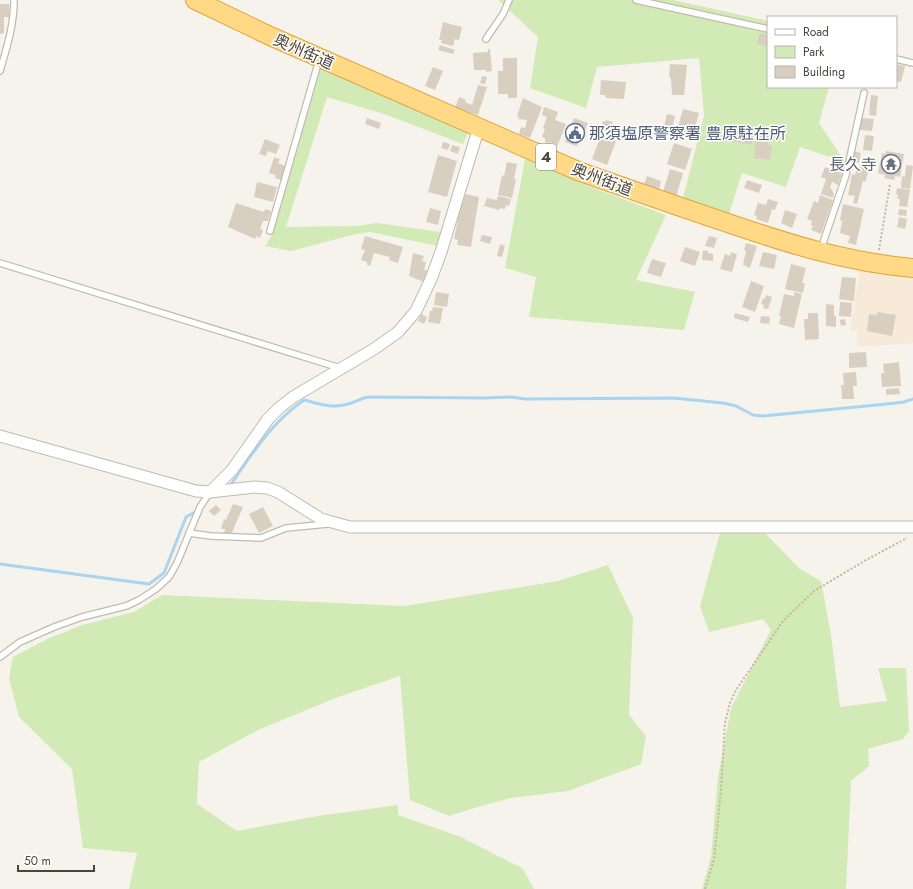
<svg xmlns="http://www.w3.org/2000/svg" width="913" height="889" font-family="Jost,'Noto Sans JP',sans-serif">
<rect width="100%" height="100%" fill="#f6f3ec"/>
<polygon fill="#f7ead8" points="860,269 913,277 913,343 857,347 857,331 850,330"/>
<g fill="#d2eab5">
<polygon points="498,0 673,0 768,21 768,87 829,87 819,123 845,162 800,147 786,187 742,173 729,214 682,202 704,116 699,58 597,67 586,108 530,88 538,37"/>
<polygon points="317,67 469,130 463,144 387,115 327,97 286,227 356,226 377,223 441,232 438,246 370,232 352,235 291,251 265,246 271,237"/>
<polygon points="525,159 591,187 666,215 636,280 695,292 684,330 529,317 536,277 505,268"/>
<polygon points="763,531 800,569 821,581 831,635 840,707 887,701 878,668 906,668 909,731 903,739 868,749 869,766 851,781 846,889 702,889 711,857 718,777 731,708 771,630 763,619 709,632 700,606 720,533"/>
<polygon points="608,565 633,618 629,715 646,736 641,764 568,791 511,798 474,808 449,816 410,800 400,676 338,697 258,730 199,762 197,804 237,831 318,816 398,805 398,815 461,837 522,868 534,889 129,889 137,853 83,848 72,769 19,717 9,678 13,657 47,639 82,625 134,612 162,595 405,606 558,581"/>
</g>
<g fill="none" stroke-linecap="round" stroke-linejoin="round">
<g stroke="#a9d4f2" stroke-width="3">
<path d="M232,483c21,-31 41,-62 72,-83 16,4 27,9 44,4 8,-2 12,-6 21,-7l116,1 27,-1 13,2 149,-1 49,5 13,3 17,9 10,1 124,-12 17,-2 9,-3"/>
<polyline points="0,564 149,584 164,573 186,517 193,513"/>
</g>
</g>
<g fill="#d8cfc1">
<polygon points="0,4 9,4 9,17 4,17 4,33 0,34"/>
<polygon points="443,22 462,27 459,40 455,39 453,46 441,43 442,40 439,40"/>
<polygon points="760,33 768,35 768,47 757,44"/>
<polygon points="440,45 455,50 453,54 438,50"/>
<polygon points="488,49 490,49 492,71 486,72 486,70 474,70 473,53 488,52"/>
<polygon points="503,58 517,58 517,98 508,98 508,94 498,94 498,71 503,71"/>
<polygon points="670,64 687,65 684,95 672,95 671,79 669,77"/>
<polygon points="896,64 905,66 901,82 896,81"/>
<polygon points="433,67 443,71 435,90 425,86"/>
<polygon points="482,76 487,77 485,84 480,83"/>
<polygon points="601,80 626,82 624,99 606,98 605,95 600,95"/>
<polygon points="478,85 487,87 478,115 455,108 459,97 466,100 465,102 472,105"/>
<polygon points="871,95 878,96 876,116 869,115"/>
<polygon points="523,98 542,107 530,138 519,134 521,127 525,128 527,120 518,119 519,117 517,116"/>
<polygon points="544,107 558,112 555,120 566,124 557,147 554,146 555,144 550,142 549,144 545,142 545,138 542,137 545,129 543,128 547,117 542,115"/>
<polygon points="683,109 699,113 692,139 676,134"/>
<polygon points="667,114 675,116 671,133 663,131"/>
<polygon points="367,118 381,123 379,129 365,124"/>
<polygon points="574,118 588,123 583,136 581,135 577,146 565,142"/>
<polygon points="861,118 874,119 872,131 860,130"/>
<polygon points="606,120 613,122 612,124 617,126 616,129 618,130 615,138 609,136 610,133 602,130 603,128 601,128 603,121 605,122"/>
<polygon points="733,131 754,135 752,145 731,141"/>
<polygon points="756,132 769,134 768,145 772,145 770,160 754,158"/>
<polygon points="865,135 874,136 872,151 863,150"/>
<polygon points="605,137 616,141 607,165 592,159 600,138 604,140"/>
<polygon points="265,139 280,145 276,154 268,151 266,156 259,154"/>
<polygon points="443,142 450,144 448,150 441,148"/>
<polygon points="674,143 692,149 685,170 667,164"/>
<polygon points="452,145 460,147 458,154 450,151"/>
<polygon points="854,151 861,153 859,163 854,162 855,158 852,157"/>
<polygon points="886,151 904,154 900,177 895,176 894,180 884,178 885,175 878,173 882,153 885,154"/>
<polygon points="438,155 457,161 447,197 428,192"/>
<polygon points="274,157 280,159 278,163 285,166 281,180 275,178 276,175 269,173"/>
<polygon points="862,161 870,162 866,181 863,181 857,204 853,203 855,196 848,195 852,174 855,175 856,171 859,171"/>
<polygon points="507,162 517,164 514,179 516,179 512,198 498,195 502,175 504,176"/>
<polygon points="906,165 913,166 910,189 901,188 902,176 905,177"/>
<polygon points="825,167 842,173 838,185 832,182 830,188 833,190 832,192 834,193 833,198 821,194 826,179 821,177"/>
<polygon points="670,169 683,173 676,197 663,192"/>
<polygon points="647,176 661,181 659,189 644,184"/>
<polygon points="747,180 762,185 759,193 744,188"/>
<polygon points="257,182 277,187 273,202 254,197"/>
<polygon points="897,188 910,190 907,207 899,206 900,199 897,199 898,195 896,194"/>
<polygon points="465,194 479,197 471,247 457,245 458,240 454,239 461,203 463,203"/>
<polygon points="820,195 833,200 821,234 811,230 813,226 811,225 812,221 807,219 814,201 818,203"/>
<polygon points="498,196 511,199 509,206 506,205 505,209 500,208 499,210 484,206 487,198 497,200"/>
<polygon points="768,199 778,202 775,210 772,209 768,223 756,219 757,216 754,215 758,203 766,205"/>
<polygon points="236,203 264,212 265,209 271,211 268,221 263,221 260,229 263,230 260,238 256,236 255,239 228,227"/>
<polygon points="843,204 864,209 856,245 848,243 850,236 840,233 842,221 840,220"/>
<polygon points="430,208 441,211 438,225 426,222"/>
<polygon points="899,209 907,210 906,216 898,215"/>
<polygon points="785,210 797,214 792,228 781,223"/>
<polygon points="899,217 907,219 905,229 897,227"/>
<polygon points="482,235 492,237 490,244 480,241"/>
<polygon points="365,236 403,247 398,263 389,260 390,257 374,253 370,266 367,265 367,262 361,260 365,250 361,249"/>
<polygon points="709,236 717,238 714,248 705,246"/>
<polygon points="746,243 757,246 750,268 743,265 746,251 744,250"/>
<polygon points="500,244 505,246 502,257 497,256"/>
<polygon points="685,247 700,252 695,266 680,261"/>
<polygon points="703,250 708,251 708,253 713,254 713,261 702,260"/>
<polygon points="731,252 737,254 732,272 720,269 725,254 730,256"/>
<polygon points="763,252 777,255 774,269 759,266"/>
<polygon points="413,253 424,256 422,261 426,262 424,270 427,270 424,282 409,276"/>
<polygon points="652,259 666,263 661,277 647,273"/>
<polygon points="791,264 806,268 802,283 805,283 803,293 785,289"/>
<polygon points="842,277 856,278 854,301 839,299"/>
<polygon points="751,281 764,286 755,312 742,307"/>
<polygon points="436,292 449,294 447,307 434,305"/>
<polygon points="794,292 802,294 794,328 779,324 781,316 779,316 784,294 794,296"/>
<polygon points="766,295 772,297 768,309 763,308 764,305 761,304 763,298 765,299"/>
<polygon points="840,302 852,303 851,317 839,316"/>
<polygon points="826,304 834,305 834,316 836,316 836,327 826,326"/>
<polygon points="433,307 443,308 440,324 428,322 430,311 432,311"/>
<polygon points="877,312 896,315 892,336 867,331 869,314 877,315"/>
<polygon points="735,313 750,317 748,322 734,318"/>
<polygon points="808,313 818,313 819,339 805,340 804,319 808,319"/>
<polygon points="421,314 427,317 424,324 418,321"/>
<polygon points="761,316 770,317 769,324 760,323"/>
<polygon points="845,319 846,325 841,326 840,320"/>
<polygon points="866,352 867,367 849,368 849,353"/>
<polygon points="899,362 901,386 882,387 881,373 884,373 883,364"/>
<polygon points="856,372 857,386 853,386 854,399 842,399 841,385 844,385 843,373"/>
<polygon points="899,388 900,394 886,395 886,389"/>
<polygon points="233,504 243,507 231,535 224,534 225,529 221,529 224,519 226,520"/>
<polygon points="216,505 221,510 214,516 209,511"/>
<polygon points="263,507 273,526 259,533 249,514"/>
</g>
<g fill="none" stroke-linecap="round" stroke-linejoin="round">
<g stroke="#c2bbae" stroke-width="8">
<g id="service">
<polyline points="636,0 768,29"/>
<polyline points="486,39 503,14 509,0"/>
<polyline points="896,59 913,63"/>
<path d="M0,71c7,-24 14,-46 14,-71"/>
<polyline points="270,231 319,60"/>
<polyline points="821,249 846,175 864,93"/>
<polyline points="0,263 340,368"/>
<polyline points="189,533 211,536 261,538 286,528 328,524"/>
<polyline points="0,657 20,642 54,627 82,617 126,606 139,600 156,589 169,577 177,563 200,507 210,492"/>
</g>
</g>
<g stroke="#c2bbae" stroke-width="13">
<g id="minor">
<polyline points="0,436 196,491 210,492 255,487 267,488 278,492 321,519 350,527 913,527"/>
<polyline points="210,492 232,470 268,419 279,408 293,397 374,349 398,332 416,311 431,279 441,252 479,127"/>
</g>
</g>
<g stroke="#e0a43c" stroke-width="20">
<path id="trunk" d="M195,0l75,36 308,135c48,17 96,34 144,50 64,22 123,41 191,47"/>
</g>
<g stroke="#c4b79f" stroke-width="2" stroke-dasharray="2 2" stroke-linecap="butt">
<polyline points="879,250 890,184"/>
<polyline points="705,889 714,859 721,789 725,723 730,703 736,690 783,621 814,591 866,560 907,538"/>
</g>
<use href="#service" stroke="#fff" stroke-width="5.5"/>
<use href="#minor" stroke="#fff" stroke-width="11"/>
<use href="#trunk" stroke="#ffd985" stroke-width="18"/>
</g>
<defs>
<g id="civic-ring" transform="scale(1)"><circle r="9.5" fill="#fff" stroke="#5c6f8a" stroke-width="1.5"/><path d="M-.6-6.5H3V-4.5H.6V-3L4-1V1h2V6H-6V1h2V-1L-.6-3ZM-1.2 2.5V6h2.4V2.5Z" fill="#5c6f8a"/></g>
<g id="temple-ring" transform="scale(1)"><circle r="9.5" fill="#fff" stroke="#6b7280" stroke-width="1.5"/><path d="M0-6L5-2H3V0L6.5 2.5H4V6H1.5V3h-3V6H-4V2.5H-6.5L-3 0V-2H-5Z" fill="#6b7280"/></g>
</defs>
<g fill-rule="evenodd">
<use href="#civic-ring" x="575" y="133"/>
<use href="#temple-ring" x="891" y="164"/>
</g>
<g text-anchor="middle" stroke-width="3" stroke-linejoin="round" paint-order="stroke">
<rect fill="#fff" stroke="#817c74" stroke-width="1" x="536" y="144" width="20" height="26" rx="3"/>
<g font-size="15" font-weight="bold" fill="#4b4439">
<text x="546" y="162">4</text>
</g>
<g font-size="16" fill="#4b4439" stroke="#fff">
<text transform="translate(304 51) rotate(24)" y="6">奥州街道</text>
<text transform="translate(602 179) rotate(21)" y="6">奥州街道</text>
</g>
<g font-size="16" fill="#4e5e75" stroke="#fff" text-anchor="start">
<text x="589" y="139">那須塩原警察署 豊原駐在所</text>
</g>
<g font-size="16" fill="#5b616d" stroke="#fff" text-anchor="end">
<text x="877" y="170">長久寺</text>
</g>
</g>
<rect x="767" y="16" width="130" height="72" fill="#ffffff" stroke="#b7b4b0"/>
<rect x="775" y="29" width="20" height="6" fill="#ffffff" stroke="#b7b4b0"/>
<text x="803" y="36" font-size="12" fill="#4b4439">Road</text>
<rect x="775" y="46" width="20" height="12" fill="#d2eab5" stroke="#b7b4b0"/>
<text x="803" y="56" font-size="12" fill="#4b4439">Park</text>
<rect x="775" y="66" width="20" height="12" fill="#d8cfc1" stroke="#b7b4b0"/>
<text x="803" y="76" font-size="12" fill="#4b4439">Building</text>
<path d="M18 865v6h76v-6" fill="none" stroke="#4b4439" stroke-width="2"/>
<text x="24" y="865" font-size="12" fill="#4b4439" stroke="#ffffff" stroke-width="3" paint-order="stroke">50 m</text>
</svg>
